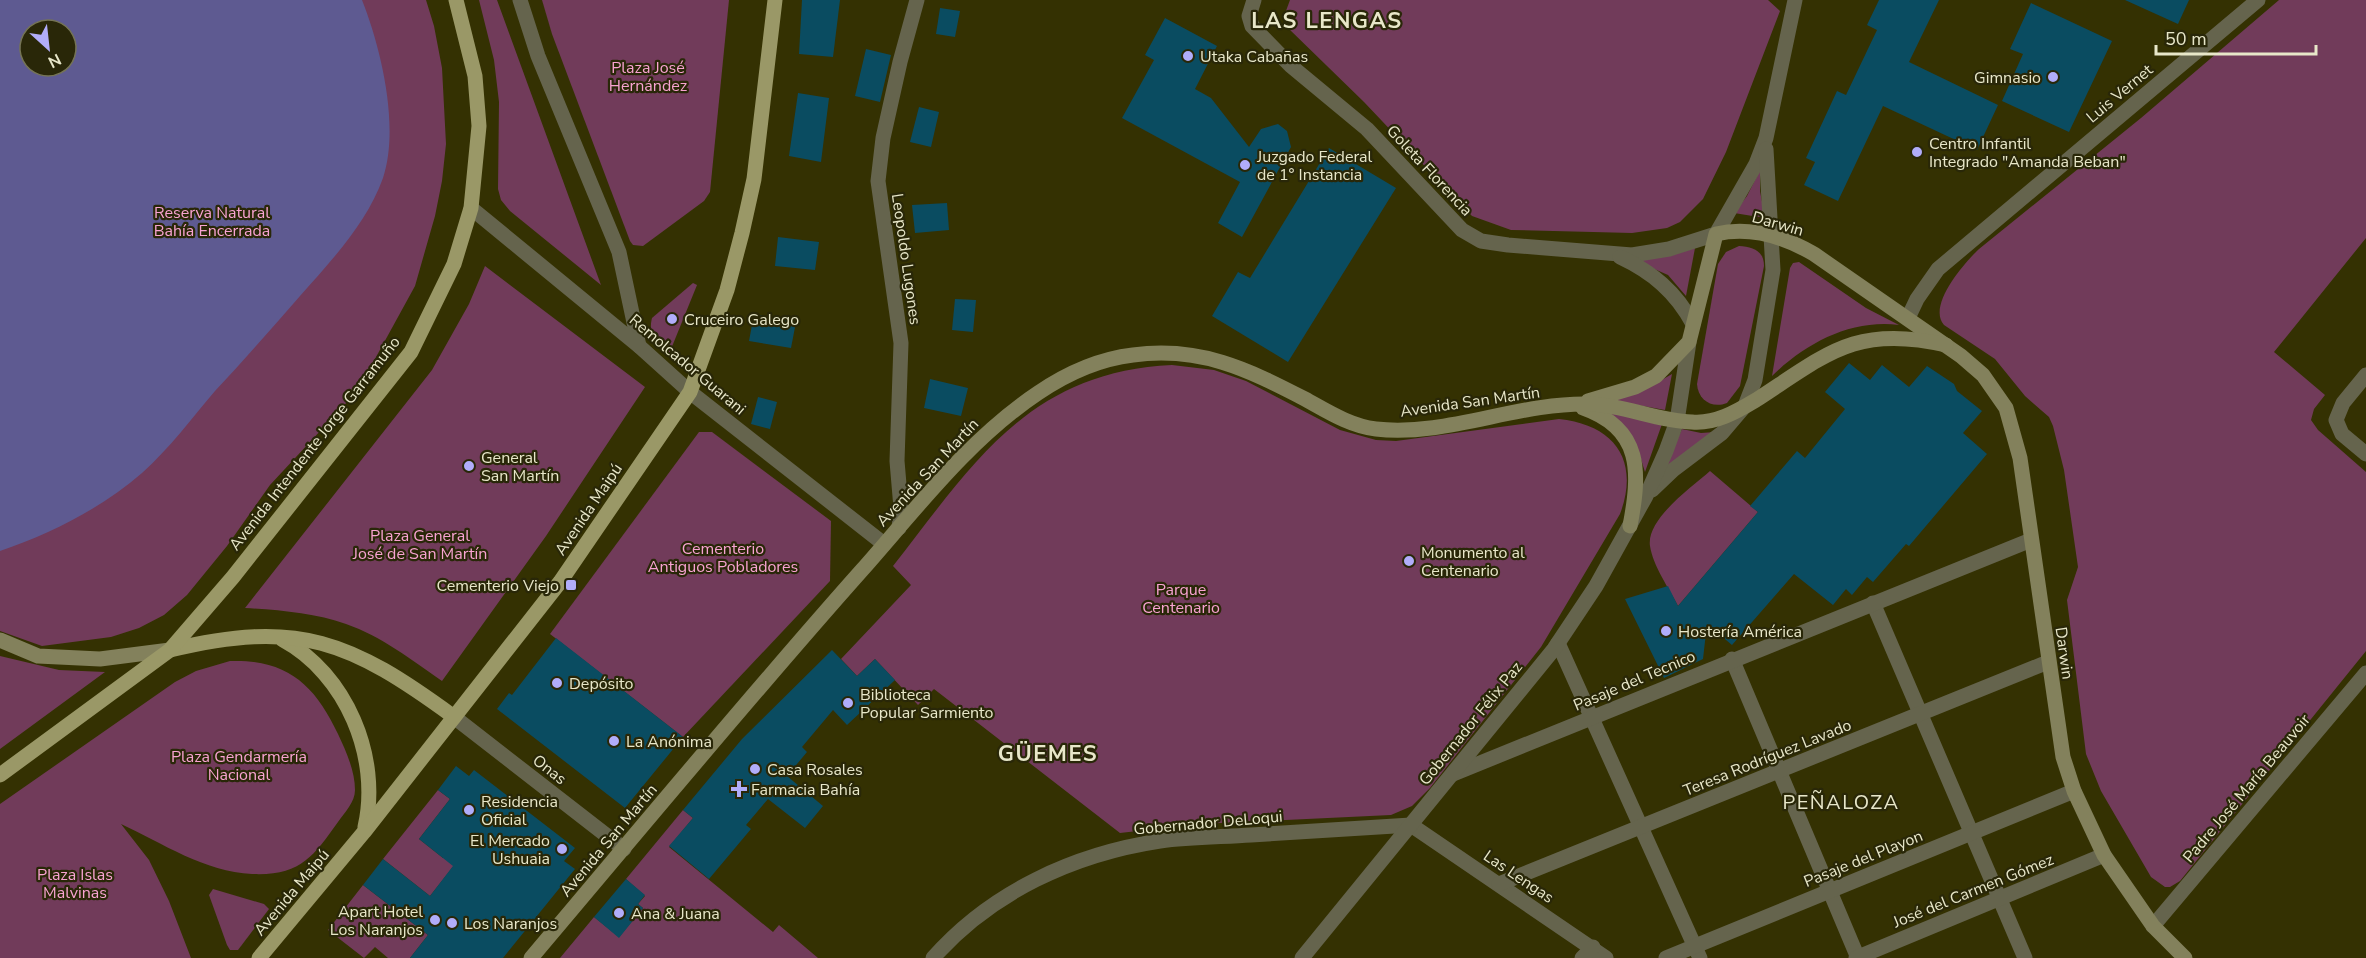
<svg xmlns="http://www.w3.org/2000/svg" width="2366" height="958" font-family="'Nunito Sans',sans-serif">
<rect width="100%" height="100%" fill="#343102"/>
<g fill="#713b5a" fill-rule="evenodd">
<path d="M0,0h426l8,26 8,42 4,76 -4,37 -7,35 -20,70 -45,82 -22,33 -78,84 -43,61 -40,49 -23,20 -25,13 -28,9 -69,9 -42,-15zM30,30h36v36h-36z"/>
<polygon points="479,0 497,0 601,285 510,211 501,200 498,189 499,102 494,60"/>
<polygon points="542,0 729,0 710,192 704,201 643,246 633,245 630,241 552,34"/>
<polygon points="1290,0 1768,0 1780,11 1726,152 1703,199 1680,222 1667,228 1632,233 1511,230 1472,216 1364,102 1288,28 1283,19"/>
<path d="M2279,0h87v238l-92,114 51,43 -11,14 -3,11 7,10 48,42v179l-186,230 -10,6h-5l-14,-10 -50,-86 -15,-37 -19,-154 11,-33 -14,-97 -11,-44 -4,-9 -24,-21 -30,-37 -51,-34c-17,-19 20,-62 35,-76l162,-131z"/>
<polygon points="1760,170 1760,191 1765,218 1734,213 1747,196"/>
<path d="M1739,246c13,1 25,4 25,20l-24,120 -13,17c-15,6 -29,-3 -30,-19l21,-120 8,-12z"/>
<polygon points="1695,248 1686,296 1668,275 1636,261"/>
<path d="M1799,262l67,46 33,17c-48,-6 -93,18 -127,51l18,-108 3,-5z"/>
<path d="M485,266l160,121 -99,149 -104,145c-30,-21 -61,-45 -96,-57 -31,-11 -67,-14 -101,-16l187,-238 37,-66z"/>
<path d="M693,283l4,2 -28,69c-14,-6 -21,-21 -17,-36z"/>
<path d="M1172,365l42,5 32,11 94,49 36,10 20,1 163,-22c56,6 81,42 61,95l-79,133 -111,141 -18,18 -21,9 -192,9 -79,9 -186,-144 -16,16 -43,-46 -18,17 -16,-17 70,-74 -18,-19c80,-102 135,-194 279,-201z"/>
<polygon points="1672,374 1665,410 1610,400 1653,385"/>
<polygon points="1605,411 1662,424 1645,472 1638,450"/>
<polygon points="1682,429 1701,433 1715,432 1661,475"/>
<polygon points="699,432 712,432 831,521 830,581 683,737 550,634"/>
<path d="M1710,471l48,41 -80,94c-9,-18 -25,-40 -28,-60 -4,-27 42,-59 60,-75z"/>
<polygon points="0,656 59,670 105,672 0,749"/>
<path d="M230,661c57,-2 85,24 108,73 8,17 17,37 17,56 0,12 -10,22 -17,32 -25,35 -38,54 -86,52 -47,-2 -90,-31 -131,-50l28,36 20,41 22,57h-191v-154l175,-122 21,-11z"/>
<polygon points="438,790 450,799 419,839 443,858 475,818 485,826 430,896 383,859"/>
<polygon points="683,810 693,818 669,847 773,932 779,925 818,958 560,958 594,917 619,937 643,908 638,904 645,896 626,879"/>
<polygon points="363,885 428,935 410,958 388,958 375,947 364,958 328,930"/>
<polygon points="213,889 264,904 269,909 238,950 230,950 227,945 209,895"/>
</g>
<path fill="#5e5a91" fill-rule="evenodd" d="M0,0h362c19,48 38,127 21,178 -16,45 -52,83 -83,118 -28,32 -56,64 -85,95 -23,27 -46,58 -73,82 -40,35 -92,61 -142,78zM30,30h36v36h-36z"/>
<g fill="#0a4c61">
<polygon points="802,0 840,0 833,57 799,54"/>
<polygon points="1879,0 1939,0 1909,62 1998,105 1977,150 1883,106 1838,201 1804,185 1815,162 1806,158 1837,91 1846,95 1877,30 1867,25"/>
<polygon points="2125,0 2189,0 2178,24"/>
<polygon points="2031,3 2112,41 2069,132 2002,101 2023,54 2010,49"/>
<polygon points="940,8 960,11 955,37 936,34"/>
<polygon points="1165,18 1217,46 1195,89 1211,98 1249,147 1261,129 1278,124 1287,131 1291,147 1242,237 1218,223 1240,182 1122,118 1154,60 1145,55"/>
<polygon points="866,49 891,55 880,102 855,96"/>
<polygon points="798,93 829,98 821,162 789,156"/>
<polygon points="919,107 939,112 931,147 910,142"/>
<polygon points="1329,148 1396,188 1288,362 1212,316 1238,272 1250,278"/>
<polygon points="947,203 949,230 915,233 912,205"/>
<polygon points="778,237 819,242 815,270 775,266"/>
<polygon points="955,299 976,300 973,332 952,330"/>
<polygon points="754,314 796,322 791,348 749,341"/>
<polygon points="1849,363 1870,380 1882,365 1909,387 1927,366 1954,384 1957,391 1982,411 1963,433 1987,454 1909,546 1906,544 1873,582 1867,577 1852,595 1846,589 1833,605 1794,574 1732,645 1707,624 1703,659 1664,678 1625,599 1668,586 1678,606 1758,512 1750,506 1797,451 1805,458 1845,409 1825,392"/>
<polygon points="930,379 968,388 961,416 924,408"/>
<polygon points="758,397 777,402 770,429 751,424"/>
<polygon points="556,638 683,737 625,808 497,709 509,693 512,695"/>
<polygon points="832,650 857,676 875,659 895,680 847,725 833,710 802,747 807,752 787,776 823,806 805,828 768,799 746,825 751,829 709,879 669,846 693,818 683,810 742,739"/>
<polygon points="456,766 469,776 474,770 575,848 564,861 575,869 503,958 410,958 428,935 363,885 383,859 430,896 453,866 419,839 450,799 438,790"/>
<polygon points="626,879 645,895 638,904 643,908 619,938 594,917"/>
</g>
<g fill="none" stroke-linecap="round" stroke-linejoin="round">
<g stroke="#65644d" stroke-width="15">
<polyline points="520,0 538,56 619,252 639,346"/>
<polyline points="1254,0 1249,16 1252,26 1291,66 1367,129 1462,230 1481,241 1508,245 1632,255 1669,249 1716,234 1756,164 1766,138 1795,0"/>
<polyline points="471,208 639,346 690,392 884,544"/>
<path d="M1620,257c32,15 56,35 73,67"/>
<polyline points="1908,318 1917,299 1938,269 2258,0"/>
<polyline points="2366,375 2343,403 2336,420 2342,434 2366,454"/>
<polyline points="1652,490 1673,470 1722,433 1745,406 1755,380 1773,270 1766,149"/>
<polyline points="899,528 901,508 897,461 901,343 878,181 883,138 900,62 917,0"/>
<polyline points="1873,603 2025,958"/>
<polyline points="1558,643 1700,958"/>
<polyline points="1732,659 1858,958"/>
<polyline points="454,717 624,849"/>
<polyline points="1453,774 2031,540"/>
<polyline points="1411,825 1606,958"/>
<polyline points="1499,884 2048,662"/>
<polyline points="2153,926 2366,673"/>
<path d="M933,958c58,-66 141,-104 227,-117 30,-4 61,-4 91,-6 53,-3 106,-7 160,-10"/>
<polyline points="1302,958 1554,649 1596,586 1646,496 1666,451 1677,421 1689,342"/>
<polyline points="1582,958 1593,947"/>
<polyline points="1666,958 2074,791"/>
<polyline points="1856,958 2104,855"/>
</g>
<g stroke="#83815c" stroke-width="15">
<path d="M1588,401l47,-14 21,-11 33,-34 27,-108c35,-8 67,2 98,20l147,102 22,19 23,33 14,50 43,299 11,34 30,64 49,71 32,32"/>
<path d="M1583,408c60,21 57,65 47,118"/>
<polyline points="0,640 38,656 100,659 170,650"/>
<path d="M531,958c110,-130 218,-261 331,-388 54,-61 107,-131 176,-177 28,-19 61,-34 95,-38 67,-9 114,14 172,44 22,12 45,27 71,30 71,8 142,-27 214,-25 34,1 67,17 102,18 23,2 44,-10 64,-22 71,-46 100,-76 190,-55"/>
</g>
<g stroke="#9a9867" stroke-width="15">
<path d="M283,640c63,34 98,117 82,187"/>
<path d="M170,650c129,-31 180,-9 284,67"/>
<polyline points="0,775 170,650 233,577 411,352 454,264 471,208 479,126 475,76 456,0"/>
<polyline points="259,958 364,832 560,582 690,392 727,290 742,233 754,179 775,0"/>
</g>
</g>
<g fill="#b1adfa" stroke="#292708" stroke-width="2">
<circle cx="1188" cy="56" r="6"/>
<circle cx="2053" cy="77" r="6"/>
<circle cx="1917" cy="152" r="6"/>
<circle cx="1245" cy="165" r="6"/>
<circle cx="672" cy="319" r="6"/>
<circle cx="469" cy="466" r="6"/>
<circle cx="1409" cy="561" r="6"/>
<rect x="565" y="579" width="12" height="12" rx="3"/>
<circle cx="1666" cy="631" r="6"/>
<circle cx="557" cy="683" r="6"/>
<circle cx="848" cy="703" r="6"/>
<circle cx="614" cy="741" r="6"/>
<circle cx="755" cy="769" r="6"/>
<path d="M736 780h6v6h6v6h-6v6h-6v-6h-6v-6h6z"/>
<circle cx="469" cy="810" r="6"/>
<circle cx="562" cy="849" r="6"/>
<circle cx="619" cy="913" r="6"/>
<circle cx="435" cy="920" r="6"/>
<circle cx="452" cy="923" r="6"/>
</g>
<g text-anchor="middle" stroke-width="4.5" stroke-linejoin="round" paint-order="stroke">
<g font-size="16" fill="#e8e7c9" stroke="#292708" text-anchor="start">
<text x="1200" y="62">Utaka Cabañas</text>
<text x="2041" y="83" text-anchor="end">Gimnasio</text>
<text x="1929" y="149">Centro Infantil<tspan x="1929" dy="18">Integrado "Amanda Beban"</tspan></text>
<text x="1257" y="162">Juzgado Federal<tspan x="1257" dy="18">de 1° Instancia</tspan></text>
<text x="684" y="325">Cruceiro Galego</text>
<text x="481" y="463">General<tspan x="481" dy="18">San Martín</tspan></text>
<text x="1421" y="558">Monumento al<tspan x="1421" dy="18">Centenario</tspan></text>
<text x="559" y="591" text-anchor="end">Cementerio Viejo</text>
<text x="1678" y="637">Hostería América</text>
<text x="569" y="689">Depósito</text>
<text x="860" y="700">Biblioteca<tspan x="860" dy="18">Popular Sarmiento</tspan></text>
<text x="626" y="747">La Anónima</text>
<text x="767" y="775">Casa Rosales</text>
<text x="751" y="795">Farmacia Bahía</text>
<text x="481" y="807">Residencia<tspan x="481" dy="18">Oficial</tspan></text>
<text x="550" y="846" text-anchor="end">El Mercado<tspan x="550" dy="18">Ushuaia</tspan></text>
<text x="423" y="917" text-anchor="end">Apart Hotel<tspan x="423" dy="18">Los Naranjos</tspan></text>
<text x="631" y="919">Ana &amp; Juana</text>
<text x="464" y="929">Los Naranjos</text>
</g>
<g font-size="16" fill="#f9a3d2" stroke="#292708">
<text x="648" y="73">Plaza José<tspan x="648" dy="18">Hernández</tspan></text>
<text x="212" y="218">Reserva Natural<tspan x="212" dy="18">Bahía Encerrada</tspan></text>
<text x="420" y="541">Plaza General<tspan x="420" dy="18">José de San Martín</tspan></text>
<text x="723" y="554">Cementerio<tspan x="723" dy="18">Antiguos Pobladores</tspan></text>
<text x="1181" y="595">Parque<tspan x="1181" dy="18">Centenario</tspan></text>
<text x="239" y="762">Plaza Gendarmería<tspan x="239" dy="18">Nacional</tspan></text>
<text x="75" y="880">Plaza Islas<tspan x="75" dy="18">Malvinas</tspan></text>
</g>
<g font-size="16" fill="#e8e7c9" stroke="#292708">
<text transform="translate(2119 93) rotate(-40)" y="6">Luis Vernet</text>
<text transform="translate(1430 170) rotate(47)" y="6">Goleta Florencia</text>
<text transform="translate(1778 223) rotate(16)" y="6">Darwin</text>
<text transform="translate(907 259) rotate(82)" y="6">Leopoldo Lugones</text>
<text transform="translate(688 364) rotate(40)" y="6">Remolcador Guarani</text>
<text transform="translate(1470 401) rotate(-8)" y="6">Avenida San Martín</text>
<text transform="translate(314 443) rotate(-52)" y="6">Avenida Intendente Jorge Garramuño</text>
<text transform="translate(927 472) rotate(-47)" y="6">Avenida San Martín</text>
<text transform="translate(588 509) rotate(-56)" y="6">Avenida Maipú</text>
<text transform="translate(2065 653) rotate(82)" y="6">Darwin</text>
<text transform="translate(1634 680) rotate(-23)" y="6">Pasaje del Tecnico</text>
<text transform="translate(1470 723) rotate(-51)" y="6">Gobernador Félix Paz</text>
<text transform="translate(1767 757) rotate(-22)" y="6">Teresa Rodríguez Lavado</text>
<text transform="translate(550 769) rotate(38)" y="6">Onas</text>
<text transform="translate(2246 788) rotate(-50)" y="6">Padre José María Beauvoir</text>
<text transform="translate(1208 822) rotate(-5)" y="6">Gobernador DeLoqui</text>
<text transform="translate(608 840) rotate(-50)" y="6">Avenida San Martín</text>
<text transform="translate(1863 858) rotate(-22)" y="6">Pasaje del Playon</text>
<text transform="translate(1519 876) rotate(34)" y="6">Las Lengas</text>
<text transform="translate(1973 890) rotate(-22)" y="6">José del Carmen Gómez</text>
<text transform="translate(291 892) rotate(-50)" y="6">Avenida Maipú</text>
</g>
<g font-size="20" letter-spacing="1.5" fill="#e8e7c9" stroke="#292708">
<text x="1841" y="809">PEÑALOZA</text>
</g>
<g font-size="22" font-weight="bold" letter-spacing="1.5" fill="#e8e7c9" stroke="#292708">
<text x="1327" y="28">LAS LENGAS</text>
<text x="1048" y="761">GÜEMES</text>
</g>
</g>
<g transform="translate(48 48) rotate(153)"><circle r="28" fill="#292708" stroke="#757455" stroke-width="1.5"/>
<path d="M0-4.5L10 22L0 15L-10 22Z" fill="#b1adfa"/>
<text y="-9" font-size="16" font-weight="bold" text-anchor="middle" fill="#e8e7c9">N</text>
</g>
<path d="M2156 45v9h160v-9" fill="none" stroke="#e8e7c9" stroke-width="3"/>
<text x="2165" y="45" font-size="18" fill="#e8e7c9" stroke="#292708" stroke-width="4.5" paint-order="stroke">50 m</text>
</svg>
